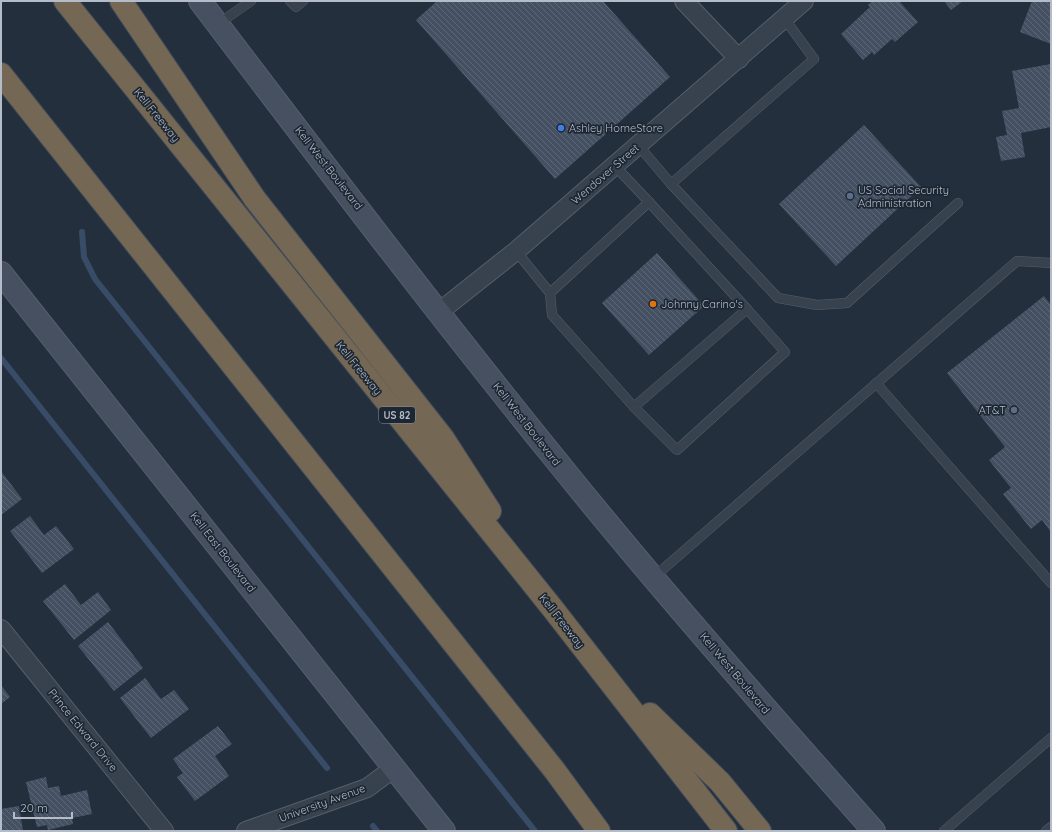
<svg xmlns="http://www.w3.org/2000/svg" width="1052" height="832" font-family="Quicksand,sans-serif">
<defs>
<pattern id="building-back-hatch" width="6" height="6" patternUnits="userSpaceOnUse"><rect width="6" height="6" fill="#455162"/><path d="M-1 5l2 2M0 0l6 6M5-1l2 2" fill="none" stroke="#5d6877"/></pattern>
</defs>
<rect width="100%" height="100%" fill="#242f3e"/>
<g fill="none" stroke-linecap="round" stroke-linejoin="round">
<g stroke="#394c67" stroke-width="6">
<polyline points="82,232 84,257 95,279 535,831"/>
<polyline points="1,358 327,768"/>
<polyline points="373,826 377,831"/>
</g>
</g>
<g fill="url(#building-back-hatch)">
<polygon points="437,1 603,1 670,77 555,179 416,20"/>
<polygon points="872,1 899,1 918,22 895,42 892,39 874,55 872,52 863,60 841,34 870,7 868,5"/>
<polygon points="944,1 963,1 951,10"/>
<polygon points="1032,1 1051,1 1051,44 1020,32"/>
<polygon points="1051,64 1051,127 1021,133 1025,157 1001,161 996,137 1007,135 1002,111 1019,108 1012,71"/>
<polygon points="864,125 921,187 836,266 779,204"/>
<polygon points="657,253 704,306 649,355 602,303"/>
<polygon points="1044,296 1051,305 1051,532 1042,520 1031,529 1003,494 1011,488 989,460 1005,447 947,373"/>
<polygon points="1,471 22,499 1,515"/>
<polygon points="30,516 44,535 56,526 74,549 42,573 10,531"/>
<polygon points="65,584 81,605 98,592 111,610 74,640 43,601"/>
<polygon points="108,622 143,668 114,691 78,646"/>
<polygon points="145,678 161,699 174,690 189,709 151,738 120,698"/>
<polygon points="1,685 10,697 1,704"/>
<polygon points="218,726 232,744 215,756 229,776 195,801 177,777 183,773 173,759"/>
<polygon points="46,777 48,788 59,786 61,796 87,790 92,814 72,818 73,824 48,830 47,825 37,827 26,782"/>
<polygon points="19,806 23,831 1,831 1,809"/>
</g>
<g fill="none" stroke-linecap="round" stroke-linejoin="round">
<g stroke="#565f6c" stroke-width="10">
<g id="service">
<polyline points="290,1 296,7 303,1"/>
<polyline points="218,24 251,1"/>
<polyline points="638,145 671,184 814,59 784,18"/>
<polyline points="614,165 649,202"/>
<polyline points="671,184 778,298 817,305 847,303 958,203"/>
<polyline points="516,251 550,293 649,202 747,309 634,407 552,315 550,293"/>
<polyline points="876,383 1051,583"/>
<polyline points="634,407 677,450 785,352 747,309"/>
<polyline points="654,577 1017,261 1051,263"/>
<polyline points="944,831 1051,738"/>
<polyline points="1046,831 1051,827"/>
</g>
</g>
<g stroke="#565f6c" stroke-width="20">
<g id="minor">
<polyline points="684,1 739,59"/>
<polyline points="439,312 516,251 804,1"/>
<polyline points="1,629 164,831"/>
<polyline points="246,831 367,788 394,768"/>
</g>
</g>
<g stroke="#565f6c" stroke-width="24">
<g id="secondary">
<path d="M200,1c117,154 234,309 356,459 102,127 210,249 318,371"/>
<polyline points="1,273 444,831"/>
</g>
</g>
<g stroke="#434c59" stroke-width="24">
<g id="motorway">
<polyline points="65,1 553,609 726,831"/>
<polyline points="121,1 255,199 443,438 490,511"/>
<polyline points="1,74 555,771 599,831"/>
<polyline points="650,714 720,782 760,831"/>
</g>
</g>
<use href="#service" stroke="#38414e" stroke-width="9"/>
<use href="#minor" stroke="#38414e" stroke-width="18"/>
<use href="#secondary" stroke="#465061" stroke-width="22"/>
<use href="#motorway" stroke="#746855" stroke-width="22"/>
</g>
<circle fill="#3f7fe0" stroke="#1d2633" stroke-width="1.5" cx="561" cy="128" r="4"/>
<g fill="#5c6f8a" stroke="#1d2633" stroke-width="1.5">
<circle cx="850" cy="196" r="4"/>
<circle cx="1014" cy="410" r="4"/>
</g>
<circle fill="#e8710a" stroke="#1d2633" stroke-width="1.5" cx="653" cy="304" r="4"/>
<g text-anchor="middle" stroke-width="3.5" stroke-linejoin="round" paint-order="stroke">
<rect fill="#1d2633" stroke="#878f9c" stroke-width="1" x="379" y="407" width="36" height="16" rx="3"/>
<g font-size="10" font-weight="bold" fill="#b4bcc9">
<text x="397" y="419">US 82</text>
</g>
<g font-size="11" fill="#b4bcc9" stroke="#1d2633">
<text transform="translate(157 115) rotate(51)" y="4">Kell Freeway</text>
<text transform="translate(329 168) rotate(52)" y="4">Kell West Boulevard</text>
<text transform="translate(605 174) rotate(-41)" y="4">Wendover Street</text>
<text transform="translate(359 368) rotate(51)" y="4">Kell Freeway</text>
<text transform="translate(527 424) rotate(52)" y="4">Kell West Boulevard</text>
<text transform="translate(223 552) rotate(52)" y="4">Kell East Boulevard</text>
<text transform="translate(562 621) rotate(52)" y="4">Kell Freeway</text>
<text transform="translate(735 673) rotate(50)" y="4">Kell West Boulevard</text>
<text transform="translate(83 730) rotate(51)" y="4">Prince Edward Drive</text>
<text transform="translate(322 803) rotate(-20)" y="4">University Avenue</text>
</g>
<g font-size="11" fill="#b4bcc9" stroke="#1d2633" text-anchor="start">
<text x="569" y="132">Ashley HomeStore</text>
<text x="858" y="194">US Social Security<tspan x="858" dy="13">Administration</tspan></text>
<text x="661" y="308">Johnny Carino's</text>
<text x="1006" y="414" text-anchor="end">AT&amp;T</text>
</g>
</g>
<rect width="1052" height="832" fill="none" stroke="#b4bcc9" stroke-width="4"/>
<path d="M14 812v6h58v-6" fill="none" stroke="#b4bcc9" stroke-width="2"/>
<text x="20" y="812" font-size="12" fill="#b4bcc9" stroke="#1d2633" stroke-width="3" paint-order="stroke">20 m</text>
</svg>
